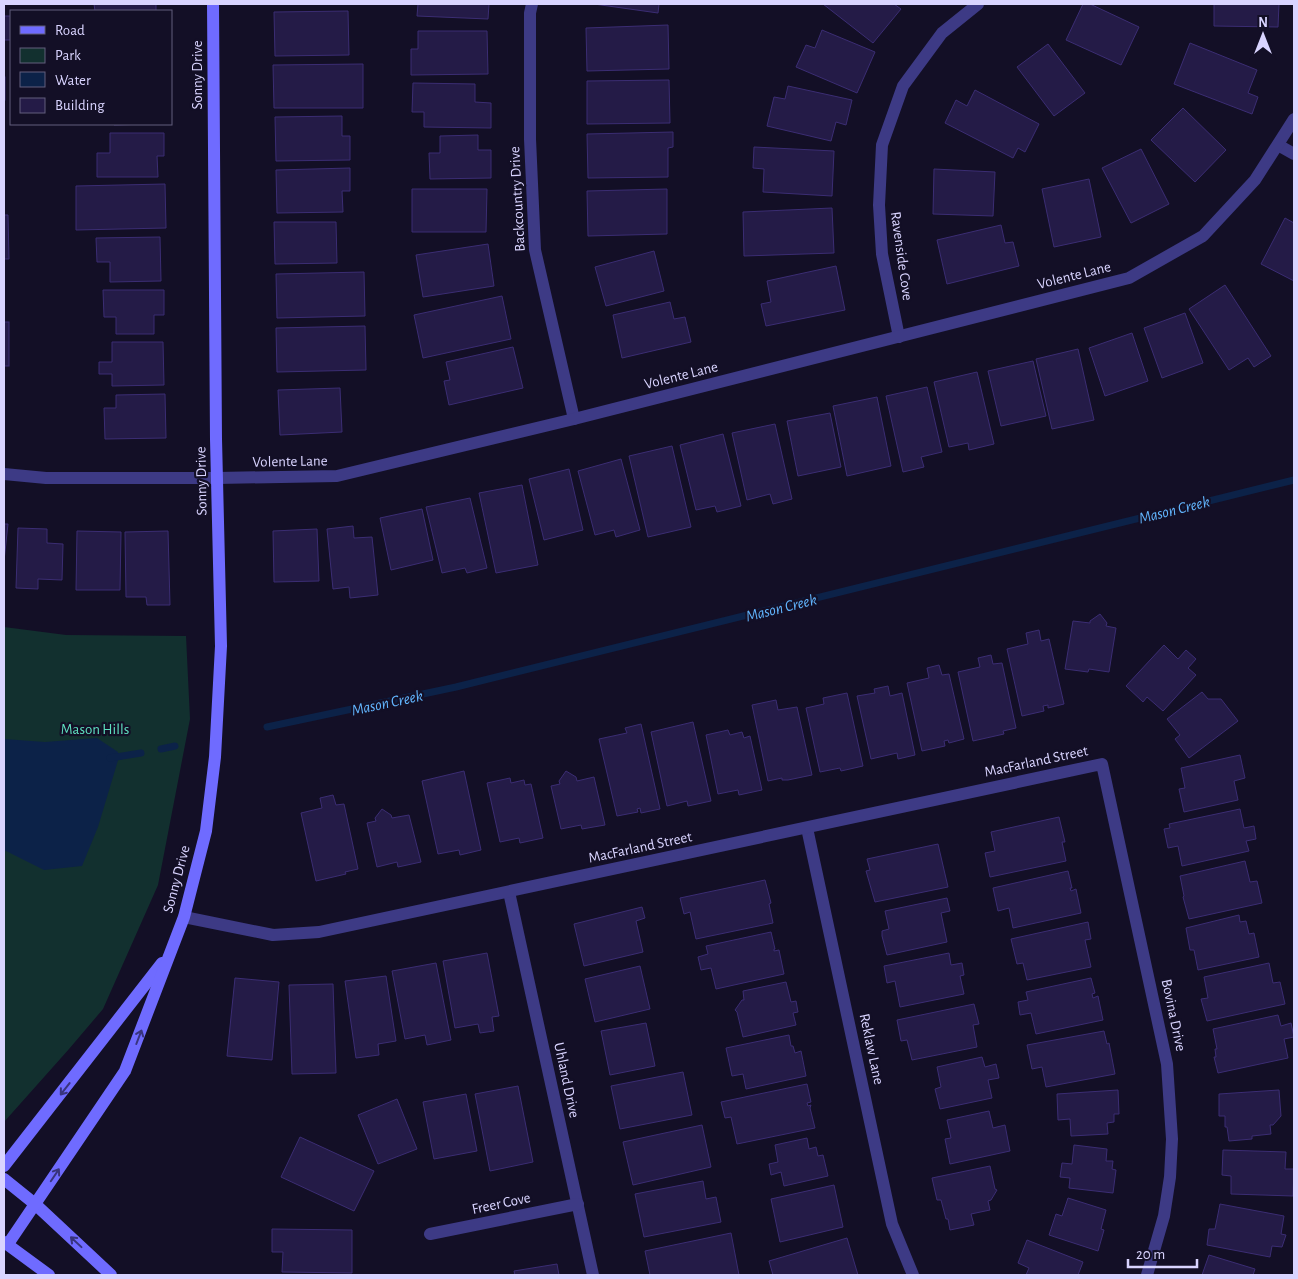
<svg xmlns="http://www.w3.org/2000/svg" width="1298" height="1279" font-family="'Alegreya Sans',sans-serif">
<rect width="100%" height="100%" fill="#130f26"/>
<polygon fill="#12302f" points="4,627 66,635 186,636 190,719 158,885 103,1009 69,1049 4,1122"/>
<polygon fill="#0c2248" points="97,738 118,752 119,757 98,827 82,866 44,870 4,850 4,739 45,742"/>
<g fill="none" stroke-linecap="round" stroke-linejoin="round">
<g stroke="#0c2248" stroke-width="7">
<polyline points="267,727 456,687 1294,480"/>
<polyline points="161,749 175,746"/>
<polyline points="110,758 141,753"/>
</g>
</g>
<g fill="#241b47" stroke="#3b2d73">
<polygon points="94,4 156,4 156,11 95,11"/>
<polygon points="418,4 489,4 488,19 417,16"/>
<polygon points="594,4 659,4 658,13"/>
<polygon points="823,4 894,4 901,9 873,43"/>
<polygon points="1083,4 1090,4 1139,27 1121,65 1066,40"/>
<polygon points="1214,4 1279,4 1278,27 1214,26"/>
<polygon points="348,11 349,55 275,56 274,12"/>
<rect x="4" y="16" width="7" height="24"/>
<polygon points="668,25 669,69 587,71 586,28"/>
<polygon points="822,30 875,52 857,93 796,67 806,45 815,48"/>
<polygon points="418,31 487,31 488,74 411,75 411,49 418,49"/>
<polygon points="1190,43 1257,70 1248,93 1258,97 1252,114 1174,84"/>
<polygon points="1048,44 1085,93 1054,116 1017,67"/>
<polygon points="363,64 363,108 274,108 273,65"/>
<rect x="4" y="77" width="1" height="23"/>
<polygon points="669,80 670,123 587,124 587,81"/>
<polygon points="413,83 475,84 475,102 491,103 491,128 424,127 424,112 412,112"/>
<polygon points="788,86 852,100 846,125 836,122 831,141 767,126 774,97 785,99"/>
<polygon points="975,90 1039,124 1025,152 1018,148 1013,158 945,123 956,100 967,106"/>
<polygon points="1183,108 1226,150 1195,182 1151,140"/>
<polygon points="342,116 342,136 350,136 350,160 276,161 275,117"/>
<polygon points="114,124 149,124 114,125"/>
<polygon points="673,132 673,147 668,148 668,177 588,178 587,134"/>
<polygon points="110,133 164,133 164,156 157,156 158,177 97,177 97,153 110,153"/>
<polygon points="478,135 478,150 491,150 491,178 430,179 429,153 440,153 440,136"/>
<polygon points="754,147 834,151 832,196 763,192 764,169 753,168"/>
<polygon points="1141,149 1169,204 1131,223 1102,168"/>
<polygon points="350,168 350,191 342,191 343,212 277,213 276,170"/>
<polygon points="934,169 995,172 993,216 933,214"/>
<polygon points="1089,179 1101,237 1054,247 1042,189"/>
<polygon points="165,184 166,228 76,230 76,186"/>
<polygon points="412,189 487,189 486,232 412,232"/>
<polygon points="667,189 667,234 588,236 587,191"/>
<polygon points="832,208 834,253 744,256 743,212"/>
<polygon points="4,215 8,215 9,259 4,259"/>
<polygon points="1285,218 1294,223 1294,281 1261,264"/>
<polygon points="274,222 336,222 337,263 275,264"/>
<polygon points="1001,225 1005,243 1013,242 1019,266 947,284 937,240"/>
<polygon points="160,237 161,281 110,282 110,262 97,262 96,238"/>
<polygon points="488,244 494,286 423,297 416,255"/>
<polygon points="654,251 664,291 606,306 595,267"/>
<polygon points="836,266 845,310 766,326 761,304 771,302 767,281"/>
<polygon points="364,272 365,316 277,318 276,274"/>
<polygon points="1225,285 1271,356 1254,367 1248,358 1229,370 1189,309"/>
<polygon points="103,290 164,290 164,315 154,315 154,334 116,334 116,317 104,317"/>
<polygon points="502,296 511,339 423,358 414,315"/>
<polygon points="670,302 674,319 685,317 691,342 622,358 613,315"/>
<polygon points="1185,313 1203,363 1162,378 1144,328"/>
<rect x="4" y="322" width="5" height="44"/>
<polygon points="365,326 366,370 277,372 276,328"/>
<polygon points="1132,333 1148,381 1105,396 1089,348"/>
<polygon points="112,342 163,342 164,385 112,386 112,374 99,374 99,362 112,362"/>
<polygon points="513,347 523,388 449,405 444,381 450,380 446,362"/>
<polygon points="1078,349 1094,420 1052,429 1036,359"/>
<polygon points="1033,361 1046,416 1001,426 988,371"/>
<polygon points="977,372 994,444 969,450 968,443 949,447 934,382"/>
<polygon points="927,387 942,452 921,457 924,467 903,472 886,396"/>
<polygon points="340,388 342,432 280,435 278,390"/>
<polygon points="165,394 166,438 105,439 104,408 116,408 116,395"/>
<polygon points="877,397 891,466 847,476 833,406"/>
<polygon points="830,413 841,467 798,476 787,421"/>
<polygon points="775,424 792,499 773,504 770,494 747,500 732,433"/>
<polygon points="723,434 741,506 717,512 715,506 696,510 680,445"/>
<polygon points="672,446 691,527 648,537 629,456"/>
<polygon points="621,459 640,530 616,537 614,530 595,535 578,471"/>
<polygon points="569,469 583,530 544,540 529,479"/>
<polygon points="522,485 538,565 496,573 479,493"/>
<polygon points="470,498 487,568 467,573 465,568 442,573 426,507"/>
<polygon points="422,509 433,560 391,570 380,518"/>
<polygon points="4,524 8,524 4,561"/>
<polygon points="353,526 354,538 372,537 378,595 350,598 349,587 333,589 327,529"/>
<polygon points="18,528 47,529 47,543 63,544 62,580 38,579 38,589 16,588"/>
<polygon points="317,529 319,581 274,582 273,531"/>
<polygon points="77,531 121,532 120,590 76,590"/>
<polygon points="168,531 170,605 147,605 146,597 126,597 125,532"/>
<polygon points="1100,614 1107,623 1106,626 1116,628 1109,672 1089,669 1088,672 1065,669 1073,621 1090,623 1090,621"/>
<polygon points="1039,630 1041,641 1049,639 1064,704 1048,708 1048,705 1043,706 1044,711 1022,716 1007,649 1028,644 1026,633"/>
<polygon points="1164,645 1178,659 1186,650 1196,659 1188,668 1196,675 1163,711 1147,697 1143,702 1126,686"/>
<polygon points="991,655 993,664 1002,663 1016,728 1003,731 1004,734 973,741 958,672 980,667 978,658"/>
<polygon points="939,665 942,675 949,674 964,739 949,743 948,740 944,741 945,746 922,751 907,683 929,678 927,668"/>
<polygon points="888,686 890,696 902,693 915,755 898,759 897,753 871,759 857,696 875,693 874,689"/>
<polygon points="1202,692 1208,699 1221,699 1238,721 1189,758 1175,739 1180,735 1167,719"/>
<polygon points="847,693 863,766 841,771 840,768 820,772 806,708 824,704 823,698"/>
<polygon points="776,700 778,710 797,707 812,775 788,780 782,780 782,778 768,781 752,705"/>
<polygon points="693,722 711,801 688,806 687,801 667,806 651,732"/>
<polygon points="641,724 660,809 641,813 640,808 637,809 638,812 617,816 599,739 627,733 625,728"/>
<polygon points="728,730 730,735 742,732 744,738 750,736 762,790 739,795 738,790 718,794 706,735"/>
<polygon points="1240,755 1245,778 1234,781 1238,800 1184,812 1179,789 1185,788 1181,768"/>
<polygon points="464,771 481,850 460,855 459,850 438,854 422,781"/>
<polygon points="566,771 576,777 577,781 594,777 605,825 582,829 581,825 561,829 551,786 560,784 559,781"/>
<polygon points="510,778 511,783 524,780 525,785 531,784 543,838 520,843 519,838 500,842 487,783"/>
<polygon points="333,795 336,805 344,804 358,869 345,872 346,874 316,881 301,813 322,808 320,798"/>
<polygon points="382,809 391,815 392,818 409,815 421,862 398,867 397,862 377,867 367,823 376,821 375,818"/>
<polygon points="1240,809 1244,828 1254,826 1256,839 1246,841 1249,851 1182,866 1178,846 1168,848 1164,829 1170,828 1169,824"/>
<polygon points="1059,817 1065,842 1062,842 1066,861 990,877 985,853 995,851 991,832"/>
<polygon points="938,844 948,887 875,902 866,871 870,870 867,859"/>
<polygon points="1245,861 1250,882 1257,881 1262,903 1189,919 1183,897 1184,896 1180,876"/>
<polygon points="1068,871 1072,888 1070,888 1071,891 1076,889 1081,913 1013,928 1009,908 998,911 993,888"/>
<polygon points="765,880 771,903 769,904 773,923 696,939 690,912 684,914 680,898"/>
<polygon points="947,898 950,911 941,913 947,942 887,955 882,936 882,931 889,929 885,911"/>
<polygon points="642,907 645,918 636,921 643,952 584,966 574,924"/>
<polygon points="1239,915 1240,922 1246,921 1249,934 1254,933 1259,957 1198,970 1194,950 1190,950 1186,928"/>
<polygon points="1088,922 1091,939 1085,940 1091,967 1027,980 1023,963 1017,964 1011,939"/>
<polygon points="771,932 775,949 774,949 774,951 779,950 784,974 716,989 711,968 701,970 698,957 708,954 706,946"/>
<polygon points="487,953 499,1016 492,1017 494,1031 480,1033 478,1024 455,1028 443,961"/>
<polygon points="949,953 951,965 962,963 964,975 960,976 964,994 900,1007 895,981 887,983 884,966"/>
<polygon points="436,963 451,1040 427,1045 425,1035 405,1039 392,971"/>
<polygon points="1269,963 1273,983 1280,982 1285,1004 1207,1021 1201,999 1208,998 1204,977"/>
<polygon points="640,966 650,1009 595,1022 585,979"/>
<polygon points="386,976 396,1041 378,1044 379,1055 356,1058 345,981"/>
<polygon points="235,978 279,982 272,1060 227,1056"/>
<polygon points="1091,978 1095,993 1092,994 1093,998 1098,996 1103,1020 1036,1034 1031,1013 1020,1015 1018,1002 1028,1000 1026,992"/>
<polygon points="786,982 791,1002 796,1001 798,1012 793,1013 796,1025 743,1037 737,1012 735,1010 742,1000 744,1000 743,991"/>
<polygon points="333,984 336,1073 292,1074 289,985"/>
<polygon points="974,1004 979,1024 973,1025 977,1047 912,1060 907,1040 901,1041 897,1020"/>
<polygon points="1278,1015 1281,1026 1291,1023 1294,1037 1284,1039 1288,1058 1218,1073 1214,1057 1216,1057 1215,1049 1217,1049 1213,1029"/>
<polygon points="646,1023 655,1066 610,1075 601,1031"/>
<polygon points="1104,1031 1107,1044 1109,1043 1115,1074 1046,1087 1042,1067 1032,1069 1027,1045"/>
<polygon points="789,1035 791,1046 793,1046 795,1053 801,1051 806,1076 746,1089 743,1074 732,1076 726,1048"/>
<polygon points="982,1057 985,1067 996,1064 999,1078 988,1080 992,1098 940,1109 935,1089 941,1087 937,1067"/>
<polygon points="683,1072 692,1115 620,1129 611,1086"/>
<polygon points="807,1084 811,1102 807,1103 808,1106 811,1105 810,1108 815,1128 737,1144 731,1117 725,1118 721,1102"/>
<polygon points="518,1086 533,1162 490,1171 475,1094"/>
<polygon points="1118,1090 1119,1114 1114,1114 1114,1122 1107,1123 1108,1134 1071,1136 1070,1119 1058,1120 1057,1094"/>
<polygon points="1279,1090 1281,1116 1273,1125 1270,1125 1271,1134 1252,1136 1252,1139 1229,1141 1227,1127 1225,1127 1225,1116 1219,1116 1219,1094"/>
<polygon points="466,1094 477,1151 434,1159 423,1102"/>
<polygon points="397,1099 417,1149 378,1164 358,1115"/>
<polygon points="989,1111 993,1128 1005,1125 1010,1151 950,1164 945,1139 951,1138 947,1120"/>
<polygon points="702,1125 711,1167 633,1185 623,1142"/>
<polygon points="300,1137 374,1171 354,1211 281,1177"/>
<polygon points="807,1138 809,1149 816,1147 818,1156 823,1155 828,1176 784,1186 781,1172 771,1175 769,1164 778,1162 775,1145"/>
<polygon points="1074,1145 1107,1149 1106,1161 1113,1161 1112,1169 1116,1170 1113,1193 1069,1188 1070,1178 1060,1177 1062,1163 1072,1164"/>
<polygon points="1223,1150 1286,1152 1285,1169 1294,1169 1293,1196 1231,1194 1231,1176 1222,1175"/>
<polygon points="990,1166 995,1189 997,1190 991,1200 988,1201 990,1210 971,1214 974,1225 950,1230 948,1219 946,1219 941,1200 937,1200 932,1178"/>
<polygon points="703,1181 706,1199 716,1197 721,1222 644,1237 635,1194"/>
<polygon points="834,1185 843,1227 780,1242 771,1199"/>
<polygon points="1068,1198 1106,1210 1101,1229 1104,1230 1098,1251 1049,1235 1056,1214 1062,1216"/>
<polygon points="1220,1204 1284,1216 1281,1234 1286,1235 1282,1247 1272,1246 1270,1257 1207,1245 1209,1229 1215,1229"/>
<polygon points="272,1229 352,1230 352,1273 282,1272 283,1252 272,1252"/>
<polygon points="731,1233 739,1275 650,1275 645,1251"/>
<polygon points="847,1238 858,1275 773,1275 769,1261"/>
<polygon points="1027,1240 1083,1262 1078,1275 1026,1275 1029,1268 1018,1263"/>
<polygon points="1209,1255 1255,1269 1253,1275 1202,1275"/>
<polygon points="557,1264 559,1275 515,1275 514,1271"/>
</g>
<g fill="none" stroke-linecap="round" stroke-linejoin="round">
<g stroke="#3d3a85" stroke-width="12">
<polyline points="532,4 530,13 530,139 535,250 574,419"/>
<polyline points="1278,145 1294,154"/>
<polyline points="899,337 882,254 879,205 882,145 903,86 942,33 978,4"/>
<polyline points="4,474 46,478 217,478 337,476 574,419 1129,278 1203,236 1255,180 1294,119"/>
<polyline points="807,828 892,1224 913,1275"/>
<polyline points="509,892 593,1275"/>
<polyline points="184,917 273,935 319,932 1102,764 1167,1064 1172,1139 1170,1177 1164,1216 1147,1275"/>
<polyline points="430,1234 578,1204"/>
</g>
<g stroke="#6f6bff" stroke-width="12">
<polyline points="4,1166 162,963"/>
<polyline points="4,1179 35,1204 111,1275"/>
<polyline points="4,1242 49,1275"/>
<polyline points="8,1244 125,1071 184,917 206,831 215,757 221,646 216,439 213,4"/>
</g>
</g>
<defs><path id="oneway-shaft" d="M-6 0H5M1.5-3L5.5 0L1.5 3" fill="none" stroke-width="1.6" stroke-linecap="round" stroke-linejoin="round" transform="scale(1.25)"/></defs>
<g stroke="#38347d">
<use href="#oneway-shaft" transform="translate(139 1037) rotate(-69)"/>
<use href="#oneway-shaft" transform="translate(65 1089) rotate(128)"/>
<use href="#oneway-shaft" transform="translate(55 1175) rotate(-56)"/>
<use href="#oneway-shaft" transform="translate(76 1242) rotate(-137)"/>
</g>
<g text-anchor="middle" stroke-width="4.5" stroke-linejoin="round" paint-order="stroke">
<g font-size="15" fill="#d9d4ff" stroke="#130f26">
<text transform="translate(197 75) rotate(-90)" y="5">Sonny Drive</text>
<text transform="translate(517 199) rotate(-93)" y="5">Backcountry Drive</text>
<text transform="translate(902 256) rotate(82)" y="5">Ravenside Cove</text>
<text transform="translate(1074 275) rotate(-14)" y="5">Volente Lane</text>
<text transform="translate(681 375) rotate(-14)" y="5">Volente Lane</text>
<text transform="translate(290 461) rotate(-1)" y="5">Volente Lane</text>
<text transform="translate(201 481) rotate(-91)" y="5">Sonny Drive</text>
<text transform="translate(1036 761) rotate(-12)" y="5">MacFarland Street</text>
<text transform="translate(640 847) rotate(-12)" y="5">MacFarland Street</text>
<text transform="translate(176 879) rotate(-75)" y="5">Sonny Drive</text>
<text transform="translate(1174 1015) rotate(78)" y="5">Bovina Drive</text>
<text transform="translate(872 1049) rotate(78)" y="5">Reklaw Lane</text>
<text transform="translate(567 1080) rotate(78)" y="5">Uhland Drive</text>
<text transform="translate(501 1203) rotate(-12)" y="5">Freer Cove</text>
</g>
<g font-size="15" fill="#5fe0c0" stroke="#130f26">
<text x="95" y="734">Mason Hills</text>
</g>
<g font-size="16" font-style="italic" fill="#62b6ff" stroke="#130f26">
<text transform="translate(1174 509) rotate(-14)" y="6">Mason Creek</text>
<text transform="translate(781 607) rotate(-14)" y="6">Mason Creek</text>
<text transform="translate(387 702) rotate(-12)" y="6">Mason Creek</text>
</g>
</g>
<rect width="1298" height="1279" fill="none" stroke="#d9d4ff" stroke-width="10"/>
<rect x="10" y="10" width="162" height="115" fill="#130f26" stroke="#625e7d"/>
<rect x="20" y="26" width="25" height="8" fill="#6f6bff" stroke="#625e7d"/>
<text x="55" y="35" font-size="15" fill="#d9d4ff">Road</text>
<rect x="20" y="48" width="25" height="15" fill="#12302f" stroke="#625e7d"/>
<text x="55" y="60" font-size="15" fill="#d9d4ff">Park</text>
<rect x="20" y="72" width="25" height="15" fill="#0c2248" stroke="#625e7d"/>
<text x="55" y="85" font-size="15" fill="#d9d4ff">Water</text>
<rect x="20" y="98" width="25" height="15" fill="#241b47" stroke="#625e7d"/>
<text x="55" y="110" font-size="15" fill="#d9d4ff">Building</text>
<g transform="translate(1263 35)" stroke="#130f26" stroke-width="4" paint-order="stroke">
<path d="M0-4L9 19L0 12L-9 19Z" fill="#d9d4ff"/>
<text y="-8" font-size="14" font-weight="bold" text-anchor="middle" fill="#d9d4ff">N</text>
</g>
<path d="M1128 1259v8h69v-8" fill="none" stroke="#d9d4ff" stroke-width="2.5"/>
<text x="1136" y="1259" font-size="15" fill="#d9d4ff" stroke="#130f26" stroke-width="4" paint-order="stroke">20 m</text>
</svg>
